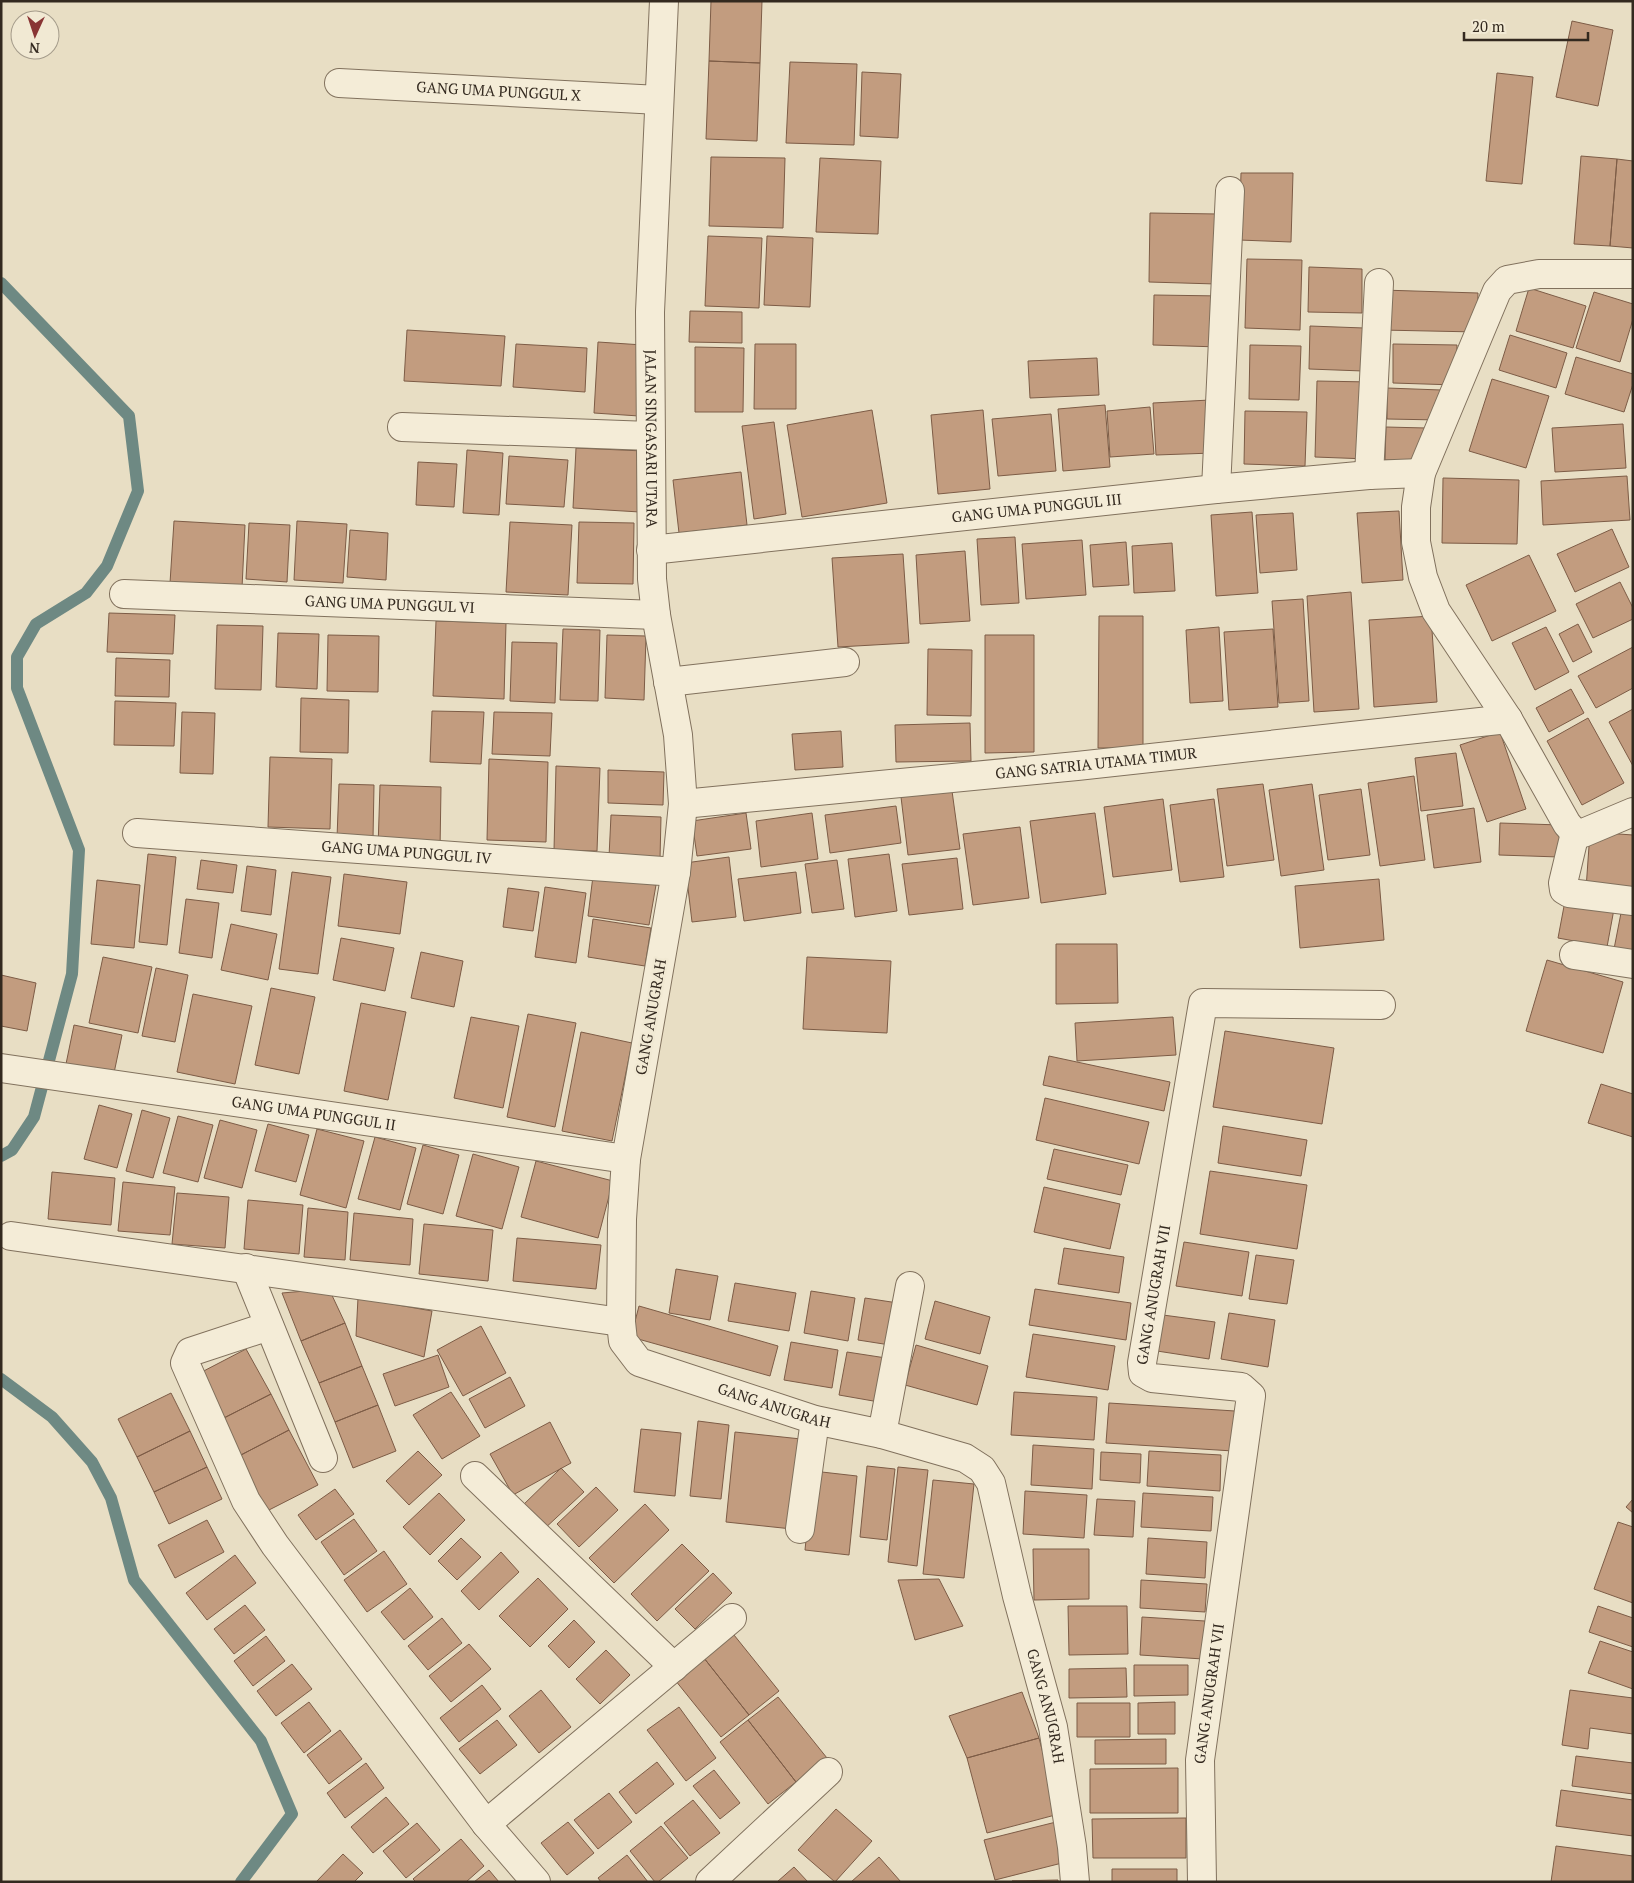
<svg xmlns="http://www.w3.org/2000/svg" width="1634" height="1883" font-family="'PT Serif',serif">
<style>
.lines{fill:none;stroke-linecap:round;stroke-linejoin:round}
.stream{stroke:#6e8983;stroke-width:12}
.building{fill:#c29c7f;stroke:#7d5c46}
.street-casing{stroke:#81715d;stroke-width:30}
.street{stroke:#f4ecd7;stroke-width:28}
.labels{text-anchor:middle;stroke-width:5;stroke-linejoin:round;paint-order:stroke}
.street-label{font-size:15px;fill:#33291f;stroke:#f1e9d3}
</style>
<rect width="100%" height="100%" fill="#e8dec4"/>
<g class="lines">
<path class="stream" d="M1,283L129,416L138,491L107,566L86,593L36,624L17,657V688L79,850L72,974L34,1117L12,1150L1,1156
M1,1379L52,1417L92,1462L111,1498L134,1580L261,1741L292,1814L241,1882"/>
</g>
<path class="building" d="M711,1H762L760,63L709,61Z
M1572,21L1613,30L1598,106L1556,97Z
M709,61L760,63L757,141L706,139Z
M790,62L857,64L854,145L786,143Z
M862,72L901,74L898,138L860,136Z
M1497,73L1533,77L1522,184L1486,181Z
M1581,156L1617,159L1610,246L1574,244Z
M711,157L785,158L783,228L709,226Z
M820,158L881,161L878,234L816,232Z
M1617,159L1633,161V248L1610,246Z
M1241,173H1293L1291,242L1239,240Z
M1150,213L1218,214L1216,284L1149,282Z
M708,236L762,238L759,308L705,306Z
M767,236L813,238L810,307L764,305Z
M1247,259L1302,260L1300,330L1245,328Z
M1309,267L1362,269V313L1308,312Z
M1529,288L1586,306L1573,348L1516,331Z
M1382,290L1478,293L1477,332L1381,330Z
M1594,292L1633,304V319L1620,362L1576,348Z
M1154,295L1222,296L1220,347L1153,345Z
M690,311L742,312V343L689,342Z
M1310,326L1364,328L1363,371L1309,369Z
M407,330L505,336L501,386L404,381Z
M1510,335L1567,353L1556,388L1499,370Z
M598,342L643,345L639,416L594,413Z
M516,344L587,348L585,392L513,387Z
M755,344H796V409H754Z
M1393,344L1457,345L1456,385L1393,383Z
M1250,345L1301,346L1299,400L1249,399Z
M695,347L744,348L743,412H695Z
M1576,357L1633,374V384L1624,412L1565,394Z
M1097,358L1099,395L1030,398L1028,361Z
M1492,379L1549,396L1526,468L1469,451Z
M1317,381L1370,382L1368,459L1315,457Z
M1387,388L1441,390L1440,420L1387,419Z
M1210,400L1213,453L1156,455L1153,403Z
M1105,405L1110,467L1063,471L1058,409Z
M1150,407L1154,454L1110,457L1107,411Z
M872,410L887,503L802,517L787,425Z
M983,410L990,489L938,494L931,415Z
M1245,411L1307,412L1305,466L1244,464Z
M1051,414L1056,471L998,476L992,419Z
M774,422L786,514L754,519L742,426Z
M1623,424L1626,468L1555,472L1552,428Z
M1386,427L1426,428L1425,461L1385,460Z
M576,448L644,451L640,512L573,508Z
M467,450L503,453L499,515L463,513Z
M509,456L568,460L564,507L506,504Z
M418,462L457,464L454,507L416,505Z
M741,472L747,525L679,533L673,480Z
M1627,476L1630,520L1543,525L1541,481Z
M1443,478L1519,480L1517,544L1442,543Z
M1399,511L1403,580L1362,583L1357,513Z
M1252,512L1258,593L1216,596L1211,515Z
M1293,513L1297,570L1260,573L1256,515Z
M174,521L245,525L242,588L170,583Z
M297,521L347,524L343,583L294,580Z
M510,522L572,525L568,595L506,592Z
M579,522L634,523L633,584L577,583Z
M249,523L290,525L287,582L246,579Z
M1612,529L1629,567L1575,592L1557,554Z
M350,530L388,533L386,580L347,577Z
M1015,537L1019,603L981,605L977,539Z
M1082,540L1086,595L1026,599L1022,544Z
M1126,542L1129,585L1093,587L1090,545Z
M1172,543L1175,591L1134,593L1132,546Z
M965,551L970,621L920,624L916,555Z
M903,554L909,643L838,647L832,558Z
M1529,555L1556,611L1492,641L1466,585Z
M1620,582L1633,608V619L1593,638L1576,604Z
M1351,592L1359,709L1314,712L1307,596Z
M1303,599L1309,701L1279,703L1272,601Z
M109,613L175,615L173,654L107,652Z
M1099,616H1143V748H1098Z
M1431,616L1437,702L1374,707L1369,620Z
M436,621L506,623L504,699L433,696Z
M1578,624L1592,652L1573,662L1559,634Z
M217,625L263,626L261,690L215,689Z
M1219,627L1223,701L1190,703L1186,630Z
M1546,627L1569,672L1535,690L1512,643Z
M563,629L600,630L598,701L560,700Z
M1273,629L1278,707L1229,710L1224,632Z
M278,633L319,634L317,689L276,687Z
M328,635L379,636L378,692L327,691Z
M607,635L646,636L644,700L605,698Z
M985,635H1034V752L985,753Z
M512,642L557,643L555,703L510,701Z
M1633,647V688L1596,708L1578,676Z
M928,649L972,650L971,716L927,715Z
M116,658L170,660L169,697L115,696Z
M1571,689L1584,713L1549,732L1536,708Z
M301,698L349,700L348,753L300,752Z
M115,701L176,703L174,746L114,745Z
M1633,709V766L1609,722Z
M432,711L484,712L481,764L430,762Z
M182,712L215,713L213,774L180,773Z
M494,712L552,713L550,756L492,754Z
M1588,718L1624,783L1582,805L1547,741Z
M970,723L971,761L896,762L895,725Z
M841,731L843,767L795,770L792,734Z
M1500,732L1526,809L1487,822L1460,745Z
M1456,753L1463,806L1421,811L1415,758Z
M270,757L332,759L330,829L268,827Z
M489,759L548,762L546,842L487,840Z
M556,766L600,768L597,851L554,850Z
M608,770L664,772L663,805L608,803Z
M1414,776L1425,860L1380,866L1368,783Z
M339,784L374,785L373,839L337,838Z
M1263,784L1274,860L1227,866L1217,789Z
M1312,784L1324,870L1281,876L1269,790Z
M380,785L441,787L440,850L378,848Z
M1361,789L1370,855L1328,860L1319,795Z
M952,791L960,849L908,855L901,797Z
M1163,799L1172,870L1113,877L1104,807Z
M1214,799L1224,877L1180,882L1170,805Z
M896,806L901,843L830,853L825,815Z
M1474,808L1481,862L1434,868L1427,815Z
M746,813L751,849L697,856L692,821Z
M812,813L818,859L761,867L756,821Z
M1095,813L1106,894L1041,903L1030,821Z
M611,815L661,817L660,859L609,857Z
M1500,823L1560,825L1559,857L1499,855Z
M1020,827L1029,898L973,905L963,834Z
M1590,832L1633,835V892L1586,889Z
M148,854L176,857L167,945L139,942Z
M889,854L897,911L855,917L848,859Z
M729,857L736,917L692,922L685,863Z
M957,858L963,909L909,915L902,864Z
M201,860L237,865L233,893L197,889Z
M837,860L844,909L812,913L805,864Z
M247,866L276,870L271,915L241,911Z
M292,872L331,877L318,974L279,969Z
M796,872L801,913L744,921L738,879Z
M344,874L407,882L400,934L338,926Z
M593,876L656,885L649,925L588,916Z
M1379,879L1384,940L1300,948L1295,886Z
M97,880L140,885L134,948L91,944Z
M545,887L586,893L576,963L535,957Z
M508,888L539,892L533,931L503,927Z
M186,899L219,903L212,958L179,953Z
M1565,901L1614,909L1607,947L1558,938Z
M1621,913L1633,915V952L1614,949Z
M593,919L651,928L645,966L588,957Z
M231,924L277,934L268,980L221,970Z
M341,938L394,948L385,991L333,980Z
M1056,944H1117L1118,1003L1056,1004Z
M421,952L463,961L454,1007L411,998Z
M103,957L152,967L138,1033L89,1023Z
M807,957L891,961L887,1033L803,1029Z
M1547,960L1623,982L1603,1053L1526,1031Z
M156,968L188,975L175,1042L142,1036Z
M1,975L36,983L27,1031L1,1026Z
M271,988L315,997L299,1074L255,1065Z
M193,994L252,1006L235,1084L177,1072Z
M361,1003L406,1012L388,1100L344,1091Z
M528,1014L576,1023L555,1127L507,1117Z
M471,1017L519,1026L503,1108L454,1098Z
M1173,1017L1176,1055L1077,1061L1075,1023Z
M74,1025L122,1035L114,1073L66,1064Z
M1225,1031L1334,1048L1322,1124L1213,1107Z
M581,1032L632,1043L612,1141L562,1131Z
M1049,1056L1170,1082L1164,1111L1043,1085Z
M1601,1084L1633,1094V1137L1588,1123Z
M1045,1098L1149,1122L1139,1164L1036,1140Z
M99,1105L132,1114L117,1168L84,1159Z
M142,1110L170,1118L153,1178L126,1171Z
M178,1116L213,1125L198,1182L163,1173Z
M220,1120L257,1130L242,1188L204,1178Z
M268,1124L309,1135L296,1182L255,1171Z
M1223,1126L1307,1140L1301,1176L1218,1163Z
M317,1129L364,1141L346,1208L300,1195Z
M375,1137L416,1148L400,1210L358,1199Z
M423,1145L459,1155L443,1214L407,1204Z
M1054,1149L1128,1165L1121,1195L1047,1179Z
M473,1154L519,1167L502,1229L456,1216Z
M536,1161L613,1181L598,1238L521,1217Z
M1210,1171L1307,1185L1297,1249L1200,1234Z
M52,1172L115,1178L111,1225L48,1219Z
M123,1182L175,1187L170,1235L118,1231Z
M1044,1187L1120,1204L1110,1249L1034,1232Z
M177,1193L229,1197L225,1248L172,1244Z
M248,1200L303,1205L299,1254L244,1249Z
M308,1208L348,1212L345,1260L304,1257Z
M354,1213L413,1219L410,1265L350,1260Z
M424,1224L493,1230L488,1281L419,1274Z
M517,1238L601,1245L596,1289L513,1281Z
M1184,1242L1249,1252L1242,1296L1176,1286Z
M1064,1248L1124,1257L1119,1293L1058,1284Z
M1256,1255L1294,1260L1287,1304L1249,1299Z
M676,1269L718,1276L710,1320L669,1313Z
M735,1283L796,1293L789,1331L728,1321Z
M329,1289L345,1323L301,1341L282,1293Z
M1035,1289L1131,1303L1126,1340L1029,1325Z
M811,1291L855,1298L848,1341L804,1333Z
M358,1298L432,1311L424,1357L356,1336Z
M865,1298L898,1303L890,1345L858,1340Z
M935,1301L990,1317L980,1354L925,1339Z
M639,1306L778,1346L770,1376L631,1337Z
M1229,1313L1275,1320L1268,1367L1221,1359Z
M1163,1315L1215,1322L1209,1359L1157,1351Z
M345,1323L362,1366L319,1383L301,1341Z
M481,1326L506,1373L463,1396L437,1350Z
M1033,1334L1115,1346L1108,1390L1026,1377Z
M791,1342L838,1350L832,1388L784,1380Z
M916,1345L988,1366L977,1405L905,1385Z
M246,1349L271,1394L220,1420L196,1375Z
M847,1352L886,1358L879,1402L839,1395Z
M438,1355L449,1387L395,1406L383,1374Z
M362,1366L378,1405L335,1422L319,1383Z
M510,1377L525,1406L485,1428L469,1399Z
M451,1392L480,1436L442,1459L413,1415Z
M1014,1392L1097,1397L1094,1440L1011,1435Z
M171,1393L190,1431L137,1457L118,1419Z
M271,1394L289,1430L239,1456L220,1420Z
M1109,1403L1235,1411L1233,1451L1106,1443Z
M378,1405L396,1451L353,1468L335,1422Z
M698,1421L729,1425L721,1499L690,1496Z
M550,1422L571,1463L513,1495L490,1454Z
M641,1429L681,1433L675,1496L634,1492Z
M289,1430L318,1485L267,1511L239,1456Z
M190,1431L207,1467L154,1492L137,1457Z
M735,1432L801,1439L792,1529L726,1522Z
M1033,1445L1094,1449L1092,1489L1031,1485Z
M418,1451L442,1475L409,1505L386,1481Z
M1149,1451L1221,1455L1220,1491L1147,1486Z
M1101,1452L1141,1454L1140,1483L1100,1480Z
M867,1466L895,1469L887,1540L860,1537Z
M207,1467L222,1499L169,1524L154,1492Z
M898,1467L928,1470L917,1566L888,1562Z
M561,1468L584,1492L542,1531L520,1508Z
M813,1471L857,1476L849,1555L805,1550Z
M933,1480L974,1484L964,1578L923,1574Z
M596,1487L618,1510L579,1547L557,1524Z
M335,1489L354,1514L316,1540L298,1515Z
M1025,1491L1087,1495L1084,1538L1023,1534Z
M439,1493L465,1520L430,1555L403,1527Z
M1143,1493L1213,1497L1211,1531L1141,1527Z
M1097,1499L1135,1501L1133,1537L1094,1535Z
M1633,1499V1513L1626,1507Z
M645,1504L669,1530L614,1583L589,1558Z
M354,1519L377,1551L344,1575L321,1542Z
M207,1520L224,1552L175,1578L158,1545Z
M1618,1522L1633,1527V1603L1594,1589Z
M461,1538L481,1557L457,1580L438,1561Z
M1148,1538L1207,1542L1205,1578L1146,1574Z
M682,1544L709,1571L657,1621L631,1594Z
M1033,1549H1089V1599L1034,1600Z
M384,1551L407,1584L367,1612L344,1580Z
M501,1552L519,1572L479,1610L461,1591Z
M235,1555L256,1583L207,1620L186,1593Z
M713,1573L732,1593L695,1629L675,1609Z
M538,1578L568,1609L530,1647L499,1616Z
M939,1579L963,1626L915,1640L898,1580Z
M1141,1580L1207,1584L1205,1612L1140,1608Z
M410,1588L433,1617L404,1640L381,1612Z
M245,1605L265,1630L234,1654L214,1629Z
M1068,1606H1127L1128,1654L1069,1655Z
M1598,1606L1633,1618V1647L1589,1632Z
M1142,1617L1205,1621L1203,1659L1140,1655Z
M442,1618L462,1643L428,1670L408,1646Z
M574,1620L595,1642L569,1668L548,1646Z
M730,1630L779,1691L749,1715L700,1653Z
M266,1636L285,1661L253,1686L234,1661Z
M1600,1641L1633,1652V1689L1588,1673Z
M469,1644L491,1669L451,1702L429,1676Z
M606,1650L630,1675L600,1704L576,1679Z
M700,1653L749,1715L721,1737L671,1675Z
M292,1664L312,1689L276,1716L257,1691Z
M1134,1665H1188V1695L1134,1696Z
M1126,1668L1127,1697L1069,1698V1669Z
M482,1685L501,1709L459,1742L440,1718Z
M541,1690L571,1727L539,1753L509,1716Z
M1570,1690L1633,1698V1734L1590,1728L1588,1749L1562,1745Z
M1022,1692L1039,1738L967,1758L949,1716Z
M778,1697L827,1758L796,1782L748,1720Z
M309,1702L331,1731L304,1753L281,1723Z
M1175,1702V1734H1138V1703Z
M1077,1703H1130V1737H1077Z
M679,1707L716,1758L686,1781L647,1730Z
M497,1720L517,1745L480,1774L459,1749Z
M748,1720L796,1782L768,1804L720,1742Z
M340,1730L362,1759L329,1784L307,1755Z
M1039,1738L1059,1814L987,1833L967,1758Z
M1166,1739V1764H1095V1740Z
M1576,1756L1633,1763V1794L1572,1786Z
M657,1762L674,1784L636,1814L619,1792Z
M366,1763L384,1788L345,1818L327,1793Z
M1178,1768V1813H1090V1769Z
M714,1770L740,1803L720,1819L693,1786Z
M1561,1790L1633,1800V1836L1556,1826Z
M609,1793L632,1822L598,1849L574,1820Z
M386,1797L409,1824L373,1853L351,1827Z
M693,1800L720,1833L690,1856L664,1823Z
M836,1809L872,1841L835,1882L798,1850Z
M1186,1818V1858H1093L1092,1819Z
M568,1822L594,1853L567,1875L541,1843Z
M1056,1822L1066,1862L995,1880L984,1840Z
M417,1823L440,1850L406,1878L383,1851Z
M661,1826L688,1858L658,1882H655L630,1851Z
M461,1839L484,1866L466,1882H416L413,1879Z
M1556,1846L1633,1856V1882H1551Z
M343,1854L363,1873L354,1882H316Z
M627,1855L648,1882H601L598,1878Z
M879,1857L901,1882H851Z
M794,1867L808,1882H777Z
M1112,1869H1177V1882H1112Z
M489,1870L499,1882H474Z
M1058,1880V1882L1012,1881Z"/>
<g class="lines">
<g class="street-casing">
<g id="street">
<path id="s1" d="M664,1L650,312L652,579L656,615L678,735L683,804L676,872L626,1159L622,1219L621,1322L623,1341L639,1362L815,1420L882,1434L965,1458L982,1469L991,1483L1017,1596L1053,1727L1072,1847L1075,1882"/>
<path id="s2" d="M339,83L659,100"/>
<path d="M1633,274H1539L1507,280L1497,291L1421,473L1416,507V542L1423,577L1436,611L1508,719L1567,824L1575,833H1583L1633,812"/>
<path d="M402,427L650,436"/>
<path d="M1369,475L1379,283"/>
<path d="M1216,489L1230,191"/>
<path id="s3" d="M651,550L1216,489L1369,475L1421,473"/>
<path id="s4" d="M124,594L656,615"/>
<path d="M668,682L845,662"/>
<path id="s5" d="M683,804L1077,766L1508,719"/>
<path id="s6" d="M137,833L676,872"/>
<path d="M1575,833L1563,883L1564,890L1569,893L1633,901"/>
<path d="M1574,955L1633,964"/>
<path id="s7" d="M1,1068L626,1159"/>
<path d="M11,1236L621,1322"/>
<path d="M246,1268L323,1458"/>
<path d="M269,1326L190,1352L185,1363L246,1501L275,1545L486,1824L536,1882"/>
<path d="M882,1434L910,1286"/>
<path d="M475,1476L674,1667"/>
<path d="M800,1529L815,1420"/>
<path d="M486,1824L732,1618"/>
<path d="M710,1882L828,1772"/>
<path id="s8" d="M1202,1882L1200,1760L1251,1396L1241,1387L1152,1378L1143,1373L1142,1363L1203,1003L1381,1005"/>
</g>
</g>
<use href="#street" class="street"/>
</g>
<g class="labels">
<g class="street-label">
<text dy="5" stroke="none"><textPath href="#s2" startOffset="160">GANG UMA PUNGGUL X</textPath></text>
<text dy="5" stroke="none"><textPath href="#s1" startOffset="438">JALAN SINGASARI UTARA</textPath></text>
<text dy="5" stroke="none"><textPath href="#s3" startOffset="388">GANG UMA PUNGGUL III</textPath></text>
<text dy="5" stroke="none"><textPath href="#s4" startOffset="266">GANG UMA PUNGGUL VI</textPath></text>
<text dy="5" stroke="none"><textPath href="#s5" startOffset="415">GANG SATRIA UTAMA TIMUR</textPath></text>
<text dy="5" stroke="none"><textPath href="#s6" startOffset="270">GANG UMA PUNGGUL IV</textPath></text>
<text transform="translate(651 1017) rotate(-80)" y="5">GANG ANUGRAH</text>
<text dy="5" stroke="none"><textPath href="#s7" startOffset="316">GANG UMA PUNGGUL II</textPath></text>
<text dy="5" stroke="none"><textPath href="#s8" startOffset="682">GANG ANUGRAH VII</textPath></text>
<text dy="5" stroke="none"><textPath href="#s1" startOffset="1516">GANG ANUGRAH</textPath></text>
<text dy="5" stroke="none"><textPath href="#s8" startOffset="189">GANG ANUGRAH VII</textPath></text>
<text dy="5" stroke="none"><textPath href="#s1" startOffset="1981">GANG ANUGRAH</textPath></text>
</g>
</g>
<rect width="1634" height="1883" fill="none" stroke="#33291f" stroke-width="5"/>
<g transform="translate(35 35) rotate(183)"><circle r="24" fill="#f1e9d3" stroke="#a59c8b"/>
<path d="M0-4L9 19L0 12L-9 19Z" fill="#893534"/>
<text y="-8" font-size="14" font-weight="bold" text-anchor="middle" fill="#33291f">N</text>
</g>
<path d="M1464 32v8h124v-8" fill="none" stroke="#33291f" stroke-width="2.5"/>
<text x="1472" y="32" font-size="15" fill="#33291f" stroke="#f1e9d3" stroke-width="4" paint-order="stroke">20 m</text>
</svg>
